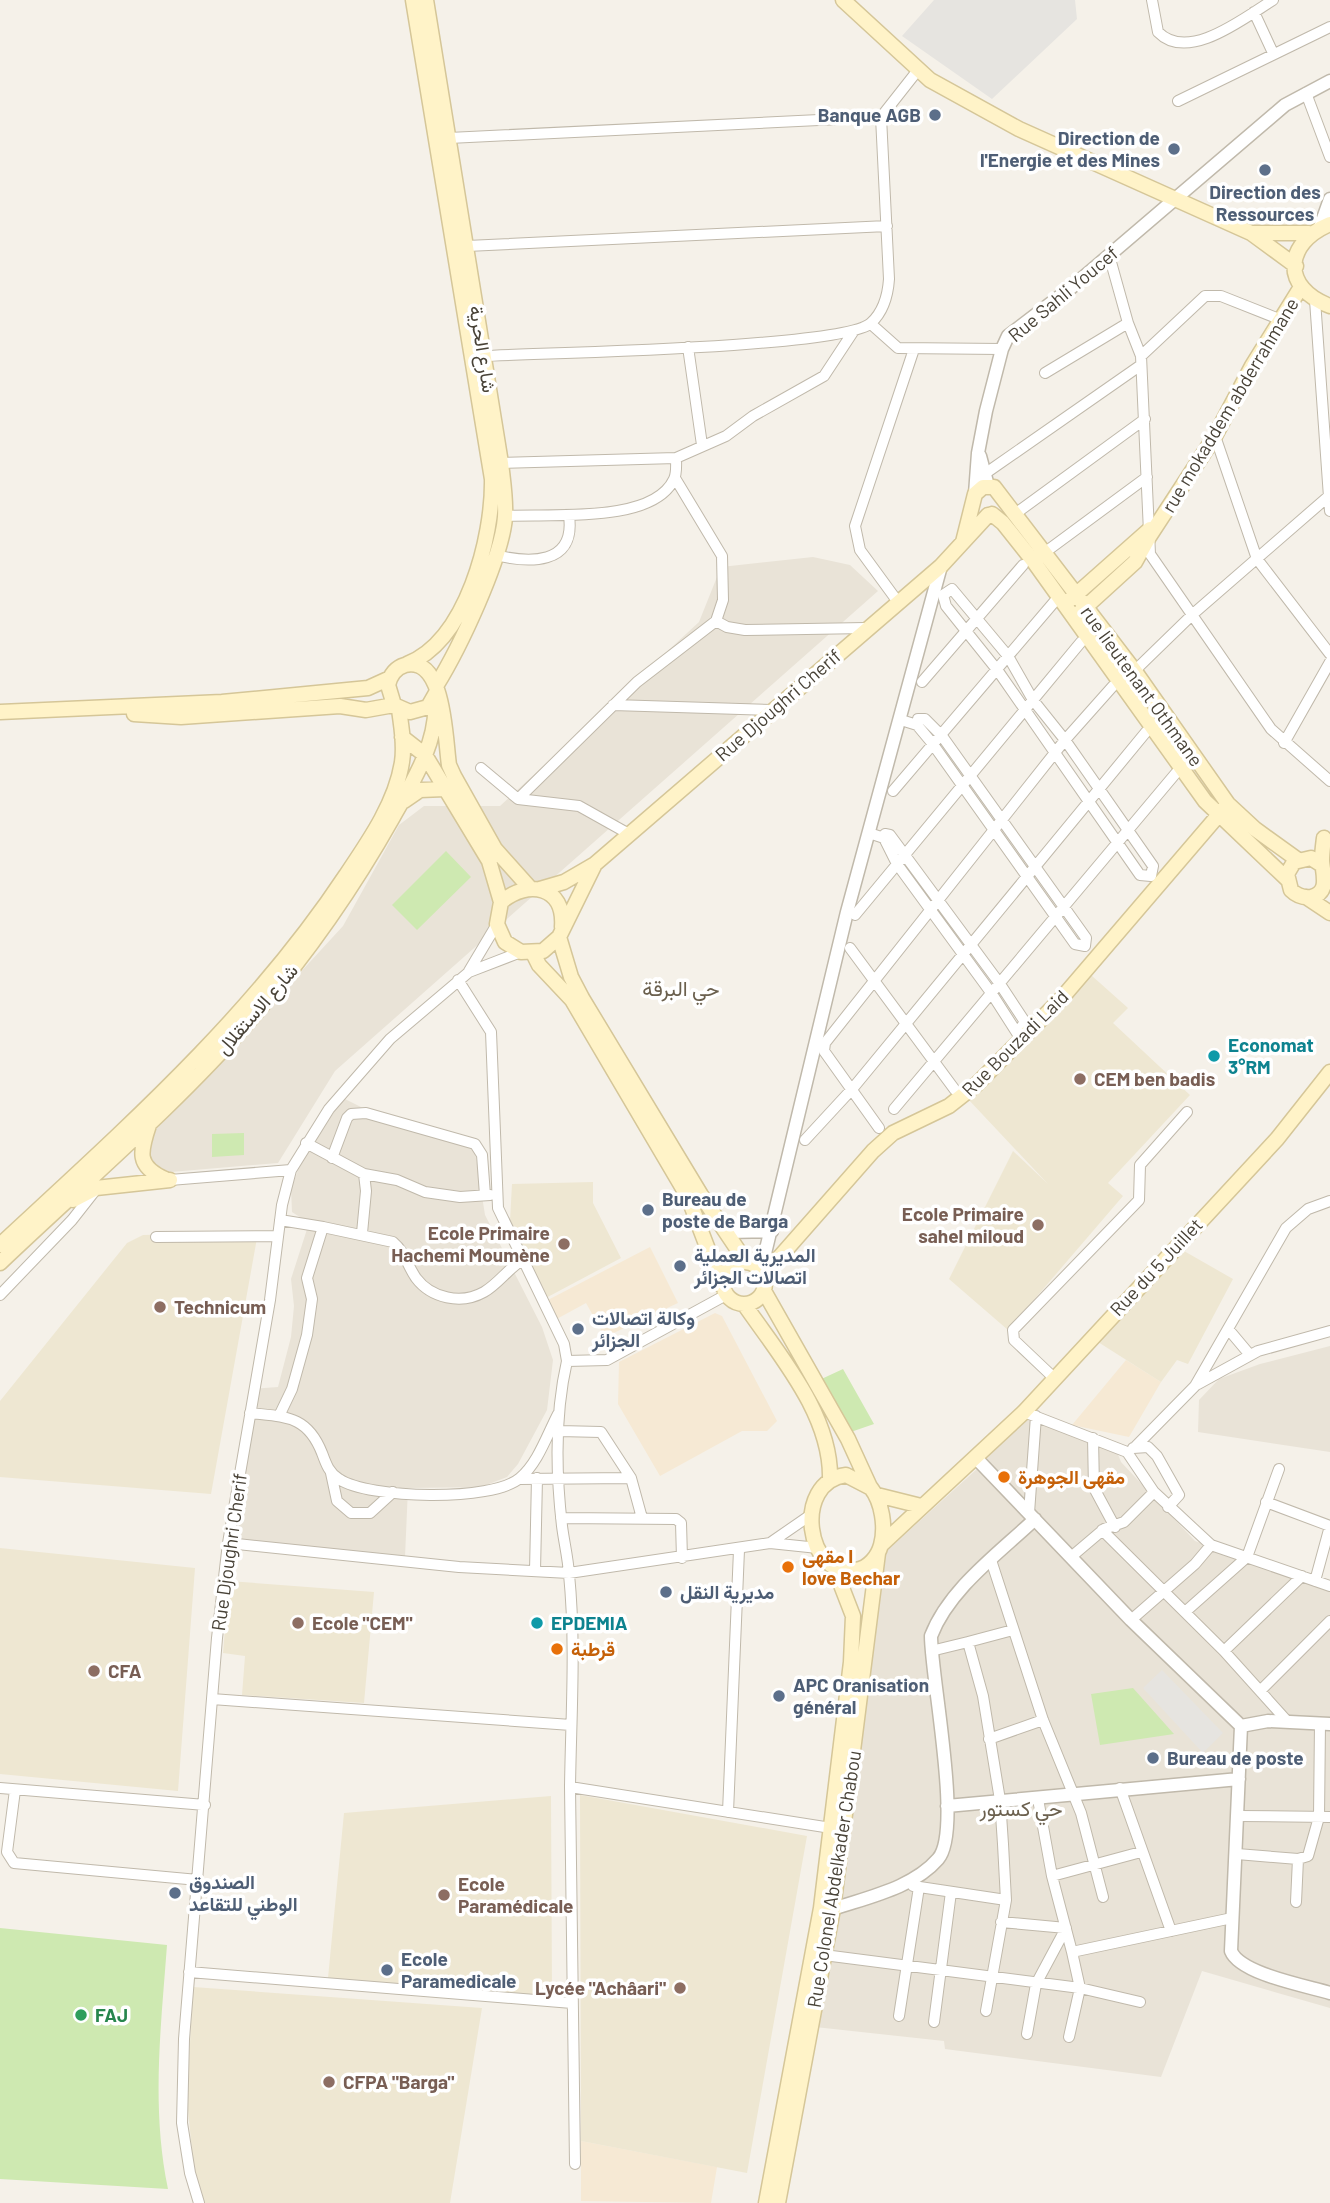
<svg xmlns="http://www.w3.org/2000/svg" width="1330" height="2203" font-family="Barlow,Vazirmatn,sans-serif">
<style>
.residential{fill:#e9e3d7}
.commercial{fill:#f6e9d4}
.education{fill:#eee7d2}
.green{fill:#cee9b1}
.parking{fill:#e6e4e0}
.lines{fill:none;stroke-linecap:round;stroke-linejoin:round}
.minor-casing{stroke:#c0b9ab;stroke-width:12}
.tertiary-casing{stroke:#c0b9ab;stroke-width:15}
.secondary-casing{stroke:#d5c698;stroke-width:17}
.minor{stroke:#fff;stroke-width:10}
.tertiary{stroke:#fff;stroke-width:12}
.secondary{stroke:#fff3c8;stroke-width:14}
.service-dot{fill:#5c6f8a;stroke:#fff;stroke-width:2.5}
.culture-dot{fill:#0f9aa8;stroke:#fff;stroke-width:2.5}
.education-dot{fill:#8d6e63;stroke:#fff;stroke-width:2.5}
.food-dot{fill:#e8710a;stroke:#fff;stroke-width:2.5}
.leisure-dot{fill:#2e9e5b;stroke:#fff;stroke-width:2.5}
.labels{text-anchor:middle;stroke-width:7;stroke-linejoin:round;paint-order:stroke}
.service-label{font-size:19px;font-weight:bold;fill:#4e5e75;stroke:#fff;text-anchor:start}
.street-label{font-size:19px;fill:#484237;stroke:#fff}
.culture-label{font-size:19px;font-weight:bold;fill:#0d838f;stroke:#fff;text-anchor:start}
.education-label{font-size:19px;font-weight:bold;fill:#785e54;stroke:#fff;text-anchor:start}
.food-label{font-size:19px;font-weight:bold;fill:#c56008;stroke:#fff;text-anchor:start}
.leisure-label{font-size:19px;font-weight:bold;fill:#27864d;stroke:#fff;text-anchor:start}
.neighbourhood-label{font-size:21px;fill:#6b604e;stroke:#fff}
</style>
<rect width="100%" height="100%" fill="#f5f1e9"/>
<path class="residential" d="M813,557L850,565L878,591L335,1071L278,1163L159,1173L148,1157V1138L343,926L399,825L424,806H500L699,622L721,567Z
M343,1098L371,1112L473,1139L485,1215L542,1327L553,1360L547,1410L518,1464L507,1477L481,1487L408,1488L405,1557L224,1539L249,1389L278,1387L291,1337L294,1306L291,1279L309,1223L292,1212L291,1189L300,1165Z
M1330,1346V1452L1198,1432L1199,1400L1219,1379L1260,1364Z
M1029,1412L1115,1447L1121,1462L1195,1541L1330,1590V2008L1202,1971L1161,2077L945,2049L944,2041L815,2027L880,1557L977,1469Z"/>
<path class="commercial" d="M650,1247L678,1303L605,1337L586,1303L553,1321L544,1302Z
M715,1313L722,1316L777,1421L767,1431H742L660,1476L618,1404L619,1362Z
M1126,1360L1161,1382L1129,1437L1072,1425Z
M581,2141L717,2167L711,2203L581,2201Z"/>
<path class="education" d="M1091,975L1128,1008L1113,1023L1190,1095L1108,1183L1123,1196L1008,1330L949,1279L1013,1151L1048,1184L967,1098Z
M593,1182V1203L621,1258L542,1300L507,1230L510,1221L512,1184Z
M249,1232L257,1238L211,1494L0,1477V1401L127,1243L143,1235Z
M1184,1251L1233,1279L1188,1364L1177,1360L1161,1382L1098,1342Z
M0,1548L195,1568L178,1791L0,1774Z
M229,1581L374,1592L364,1703L242,1695L245,1656L223,1653Z
M580,1795L807,1836L747,2173L581,2141Z
M551,1796L552,1996L328,1978L344,1813Z
M193,1987L482,2008L450,2203H203L194,2171L187,2100Z"/>
<path class="green" d="M446,851L471,877L417,930L392,905Z
M244,1133V1155L212,1157V1134Z
M843,1369L874,1424L845,1434L815,1382Z
M1133,1688L1174,1734L1100,1745L1091,1694Z
M0,1928L167,1945C161,2027 151,2107 168,2189L0,2179Z"/>
<path class="parking" d="M934,0H1075L1077,19L992,99L902,36Z
M1162,1670L1223,1733L1203,1753L1143,1688Z"/>
<g class="lines">
<g class="minor-casing">
<path id="minor" d="M1152,0L1158,32C1188,63 1244,18 1273,0
M1254,12L1273,53
M1306,93L1330,157
M1178,101L1330,27
M449,138L881,117L918,70
M467,246L887,226
M1109,255L1128,323
M1315,300L1330,511
M871,324L898,348L1002,349
M688,347L702,445
M483,356C539,353 844,348 871,323C883,312 888,294 889,279L881,117
M1141,356L1150,554L1271,729L1330,781
M1045,373L1128,323L1141,356L1205,296H1221L1279,319
M1215,436L1257,559L1330,654
M501,463L676,458L726,436L753,416L824,376L853,332
M986,473L1141,365
M1015,514L1145,419
M505,516C546,513 653,525 674,479C677,473 676,464 676,458
M495,555C528,563 576,566 569,516
M1040,556L1147,477
M952,589L1008,656L1033,700L1065,740L1153,866L1151,876L1140,875L998,671L946,606L943,595Z
M898,602L860,550L855,526L914,349
M716,621L727,627L745,630L866,628
M922,682L1023,565
M1121,684L1193,614L1330,495
M613,705L772,710
M901,720L917,725L932,743L1075,944L1085,946L1086,938L942,736L925,719H918L917,725
M1284,743L1330,662
M481,768L518,799L579,806L629,834
M893,791L1055,601
M518,799L637,682L716,621L723,600L722,556L675,478
M869,833L884,838L885,834L890,835L1000,984L1025,1022L1017,1033L992,994L897,864L884,838
M855,915L1081,642
M850,948L955,1090
M469,971L497,924
M458,980L491,1032L498,1208L564,1344L567,1361L607,1360L726,1295
M894,1109L1176,773
M879,1128L824,1051L825,1043L1065,740L1113,686
M805,1140L853,1088L1146,732
M306,1143L364,1174L397,1180L425,1192L460,1197L490,1195
M332,1158L347,1118L351,1114L366,1113L475,1144L482,1155L485,1195
M170,1180L291,1170
M323,1227L393,1242C405,1252 407,1265 416,1278C431,1298 461,1305 484,1292C498,1284 508,1269 521,1261
M362,1233L366,1191L364,1174
M156,1237L278,1236
M0,1295L72,1220L94,1192
M1229,1330L1250,1355
M567,1361C555,1413 556,1474 562,1526C564,1542 568,1558 569,1574C576,1644 571,1716 570,1787L831,1828
M1053,1377L1014,1340L1013,1330L1139,1200L1140,1165L1187,1112
M1198,1384L1258,1351L1330,1331
M1024,1412L1127,1452L1154,1492L1211,1545L1330,1586
M250,1413C285,1417 307,1415 322,1453C326,1464 329,1473 339,1479C369,1499 492,1502 520,1478C538,1463 547,1435 558,1414
M280,1414L292,1389L307,1335L312,1299L307,1278L323,1227L280,1220
M559,1431L601,1432L631,1478
M1093,1438L1094,1488L1115,1527
M1136,1446L1195,1386L1286,1228L1308,1209L1330,1201
M1133,1448L1148,1447L1157,1456L1179,1495L1168,1507
M331,1473L337,1501L351,1513H370L393,1492
M519,1479L631,1478L642,1518
M1266,1502L1330,1526L1315,1581
M1029,1513L1036,1416
M561,1518L676,1519L681,1523L682,1558
M1102,1530L1224,1651L1287,1721
M228,1543L459,1567L569,1573L770,1543L818,1548
M770,1543L812,1514
M1071,1557L1104,1529L1124,1522L1154,1492
M991,1560L1043,1720L1081,1813L1103,1897
M535,1571L537,1478
M1185,1612L1247,1557L1279,1469
M1131,1620L1195,1564L1211,1545
M968,1642L1013,1630
M931,1651L968,1642L983,1696L1000,1800L1003,1844L1006,1900L986,2011
M1224,1651L1302,1576
M1261,1690L1330,1621
M212,1699L571,1725
M989,1739L1043,1720
M570,1787L575,2164
M0,1788L205,1805
M1120,1788L1171,1931
M15,1790L7,1852L14,1863L198,1880
M1038,1799L1052,1876L1072,1952L1232,1918
M728,1812L739,1550
M1239,1816L1330,1817
M1237,1854L1298,1859L1308,1856L1319,1817L1320,1723
M1052,1876L1141,1852
M913,1886L1006,1900
M1296,1902L1298,1859
M1001,1922L1066,1928L1036,1984L1027,2034
M824,1955L1080,1988L1072,1952
M189,1972L572,2003
M899,2016L919,1887
M934,2022L951,1892
M1069,2037L1080,1988L1140,2002
M199,2203L190,2173L182,2123L184,2039L217,1638L228,1543L270,1300L282,1205L291,1170L329,1109L390,1039L469,972L521,952"/>
</g>
<g class="tertiary-casing">
<path id="tertiary" d="M1320,227L1330,199
M980,456L988,486
M975,494L978,453L986,411L1002,349L1008,336L1072,287L1285,105L1330,81
M728,1232L772,1231
M761,1270L847,912L941,566
M976,1458L1131,1620L1241,1726L1268,1721L1330,1724
M1241,1726L1231,1951C1240,1974 1307,1986 1330,1993
M947,1806L1239,1779
M824,1908L833,1909C868,1897 913,1888 938,1859C963,1831 931,1678 931,1636C949,1589 999,1553 1035,1519"/>
</g>
<g class="secondary-casing">
<path id="secondary" d="M426,0L501,463C503,481 506,499 505,517C502,559 459,649 436,686
M843,0L930,80L1019,129L1251,233L1296,266
M1330,224C1284,243 1281,288 1330,306
M1253,233H1309
M992,514L1003,523L1034,562L1205,801L1287,879
M963,542L975,494L983,487H994L1134,670L1228,804L1255,829L1298,860
M1071,599L1150,529
M1079,613L1135,562L1149,537L1215,436L1252,366L1301,287
M407,664C467,640 493,537 492,479L413,0
M436,693L428,707L410,712L394,705L388,685C390,676 395,668 405,665C445,655 445,739 449,765L454,776L495,849L529,887
M0,712L222,702L368,688L390,678
M134,714L181,717L340,706L366,710L394,705
M402,737L425,755L489,861L501,902
M404,801L420,790L445,789
M1322,865L1311,858L1294,862L1287,874L1291,890C1296,895 1302,898 1311,897C1330,893 1323,874 1322,861C1322,853 1323,846 1324,838
M540,889L564,882L595,864L941,566L988,515
M1306,897L1330,913
M562,927C565,886 528,879 501,902L497,924L505,942L521,952L543,951L559,937L594,866
M559,937L571,977L582,998L701,1195L746,1262
M533,953L539,965L572,1000L688,1197L722,1286
M149,1125C140,1152 136,1166 165,1179
M73,1200L96,1188L170,1180
M0,1245C125,1129 252,1017 346,875C369,841 396,802 402,762C405,744 401,726 399,709
M723 1283a21 21 0 1 1 42 0a21 21 0 1 1-42 0Z
M0,1263C84,1183 174,1107 250,1020C305,957 352,890 393,817C413,782 439,740 435,699
M763,1276L873,1151L893,1133L949,1106L977,1084L1061,999L1228,804
M764,1291L848,1439L870,1487
M744,1304C779,1355 832,1415 830,1480
M846,1475L871,1488C882,1502 886,1527 881,1545C878,1556 869,1568 856,1570C806,1580 792,1482 846,1475Z
M877,1495L921,1506
M881,1545L1024,1412L1277,1139L1330,1072
M766,2203L821,1908L851,1662L853,1616L834,1567
M778,2203L833,1909L878,1553"/>
</g>
<use href="#minor" class="minor"/>
<use href="#tertiary" class="tertiary"/>
<use href="#secondary" class="secondary"/>
</g>
<g class="service-dot">
<circle cx="935" cy="115" r="7"/>
<circle cx="1174" cy="149" r="7"/>
<circle cx="1265" cy="170" r="7"/>
<circle cx="648" cy="1210" r="7"/>
<circle cx="680" cy="1266" r="7"/>
<circle cx="578" cy="1329" r="7"/>
<circle cx="666" cy="1592" r="7"/>
<circle cx="779" cy="1696" r="7"/>
<circle cx="1153" cy="1758" r="7"/>
<circle cx="175" cy="1893" r="7"/>
<circle cx="387" cy="1970" r="7"/>
</g>
<g class="culture-dot">
<circle cx="1214" cy="1056" r="7"/>
<circle cx="537" cy="1623" r="7"/>
</g>
<g class="education-dot">
<circle cx="1080" cy="1079" r="7"/>
<circle cx="1038" cy="1225" r="7"/>
<circle cx="564" cy="1244" r="7"/>
<circle cx="160" cy="1307" r="7"/>
<circle cx="298" cy="1623" r="7"/>
<circle cx="94" cy="1671" r="7"/>
<circle cx="444" cy="1895" r="7"/>
<circle cx="680" cy="1988" r="7"/>
<circle cx="329" cy="2082" r="7"/>
</g>
<g class="food-dot">
<circle cx="1004" cy="1477" r="7"/>
<circle cx="788" cy="1567" r="7"/>
<circle cx="557" cy="1649" r="7"/>
</g>
<circle class="leisure-dot" cx="81" cy="2015" r="7"/>
<g class="labels">
<g class="service-label">
<text x="921" y="122" text-anchor="end">Banque AGB</text>
<text x="1160" y="145" text-anchor="end">Direction de<tspan x="1160" dy="22">l'Energie et des Mines</tspan></text>
<text x="1265" y="199" text-anchor="middle">Direction des<tspan x="1265" dy="22">Ressources</tspan></text>
<text x="662" y="1206">Bureau de<tspan x="662" dy="22">poste de Barga</tspan></text>
<text x="694" y="1262">المديرية العملية<tspan x="694" dy="22">اتصالات الجزائر</tspan></text>
<text x="592" y="1325">وكالة اتصالات<tspan x="592" dy="22">الجزائر</tspan></text>
<text x="680" y="1599">مديرية النقل</text>
<text x="793" y="1692">APC Oranisation<tspan x="793" dy="22">général</tspan></text>
<text x="1167" y="1765">Bureau de poste</text>
<text x="189" y="1889">الصندوق<tspan x="189" dy="22">الوطني للتقاعد</tspan></text>
<text x="401" y="1966">Ecole<tspan x="401" dy="22">Paramedicale</tspan></text>
</g>
<g class="street-label">
<text transform="translate(1063 294) rotate(-40)" y="7">Rue Sahli Youcef</text>
<text transform="translate(483 349) rotate(81)" y="7">شارع الحرية</text>
<text transform="translate(1230 405) rotate(-59)" y="7">rue mokaddem abderrahmane</text>
<text transform="translate(1142 686) rotate(54)" y="7">rue lieutenant Othmane</text>
<text transform="translate(778 705) rotate(-41)" y="7">Rue Djoughri Cherif</text>
<text transform="translate(257 1009) rotate(-49)" y="7">شارع الاستقلال</text>
<text transform="translate(1015 1043) rotate(-45)" y="7">Rue Bouzadi Laid</text>
<text transform="translate(1156 1267) rotate(-47)" y="7">Rue du 5 Juillet</text>
<text transform="translate(229 1552) rotate(-82)" y="7">Rue Djoughri Cherif</text>
<text transform="translate(834 1879) rotate(-81)" y="7">Rue Colonel Abdelkader Chabou</text>
</g>
<g class="culture-label">
<text x="1228" y="1052">Economat<tspan x="1228" dy="22">3°RM</tspan></text>
<text x="551" y="1630">EPDEMIA</text>
</g>
<g class="education-label">
<text x="1094" y="1086">CEM ben badis</text>
<text x="1024" y="1221" text-anchor="end">Ecole Primaire<tspan x="1024" dy="22">sahel miloud</tspan></text>
<text x="550" y="1240" text-anchor="end">Ecole Primaire<tspan x="550" dy="22">Hachemi Moumène</tspan></text>
<text x="174" y="1314">Technicum</text>
<text x="312" y="1630">Ecole "CEM"</text>
<text x="108" y="1678">CFA</text>
<text x="458" y="1891">Ecole<tspan x="458" dy="22">Paramédicale</tspan></text>
<text x="666" y="1995" text-anchor="end">Lycée "Achâari"</text>
<text x="343" y="2089">CFPA "Barga"</text>
</g>
<g class="food-label">
<text x="1018" y="1484">مقهى الجوهرة</text>
<text x="802" y="1563">مقهى I<tspan x="802" dy="22">love Bechar</tspan></text>
<text x="571" y="1656">قرطبة</text>
</g>
<g class="leisure-label">
<text x="95" y="2022">FAJ</text>
</g>
<g class="neighbourhood-label">
<text x="681" y="996">حي البرقة</text>
<text x="1021" y="1816">حي كستور</text>
</g>
</g>
</svg>
